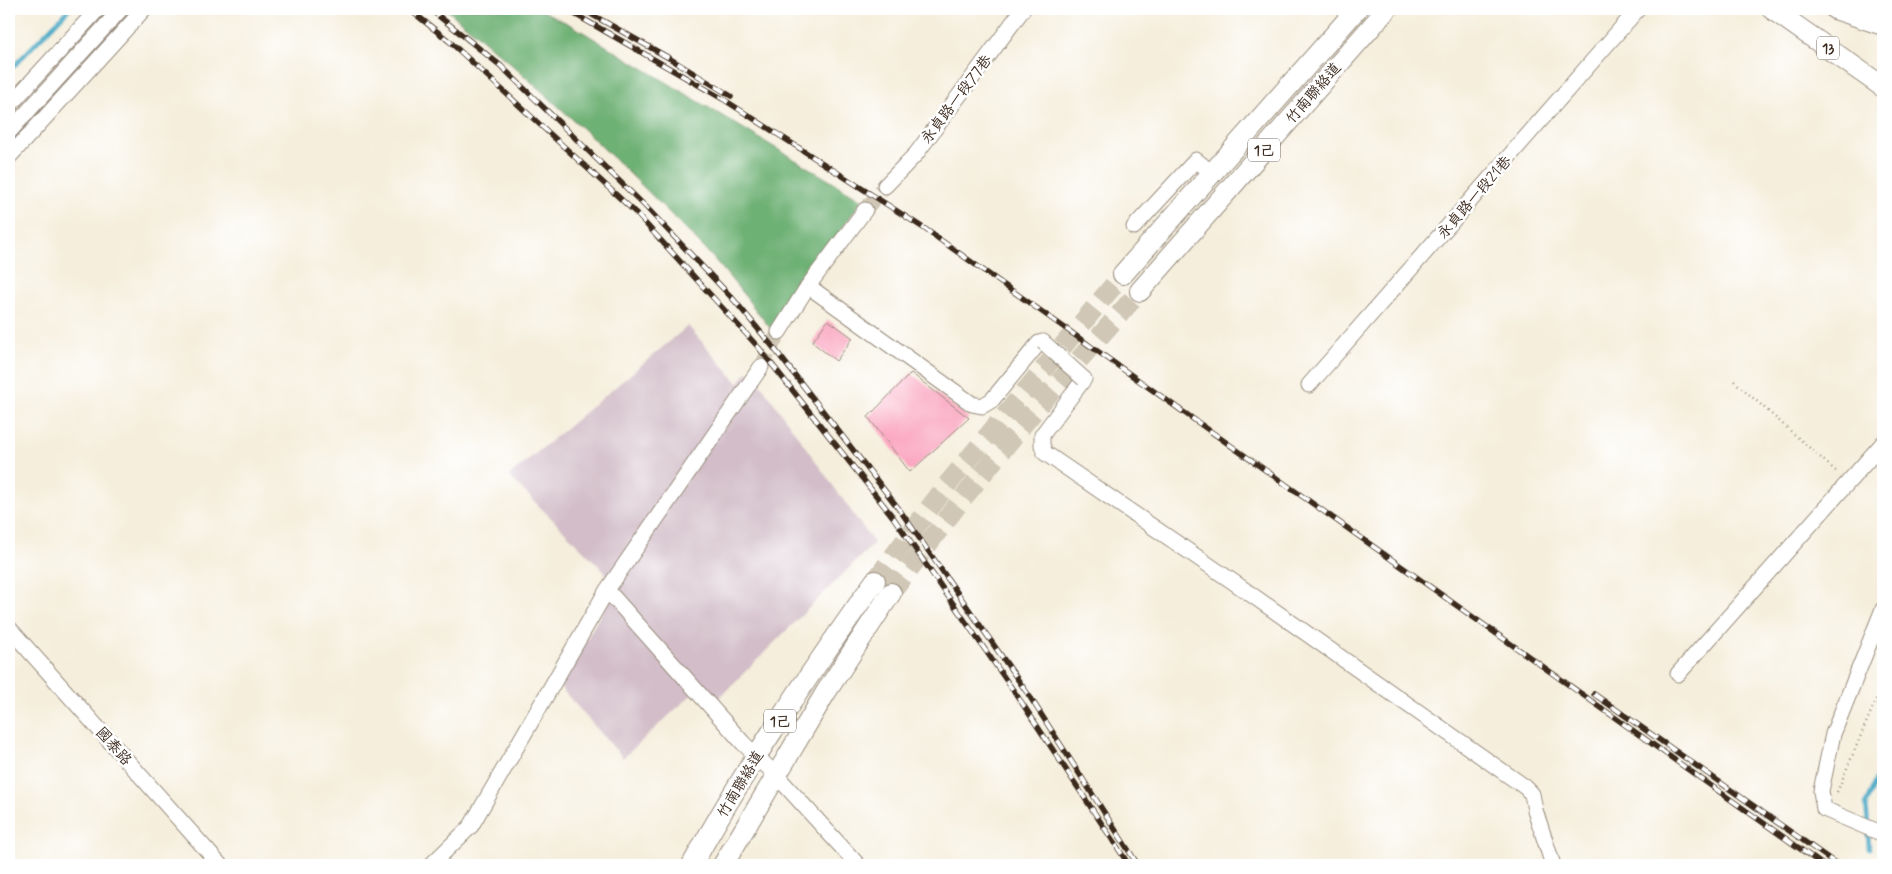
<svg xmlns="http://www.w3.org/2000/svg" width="1892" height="874" font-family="Mynerve,'LXGW WenKai TC',sans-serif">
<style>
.industrial{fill:#d2bdc8}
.forest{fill:#6eb174;stroke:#546e49}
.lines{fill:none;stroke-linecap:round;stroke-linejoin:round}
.stream{stroke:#46a8c5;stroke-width:4.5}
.building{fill:#faa4bf}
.minor-tunnel{stroke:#d0c7b6;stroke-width:15;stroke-dasharray:15 8;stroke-linecap:butt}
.major-tunnel{stroke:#d0c7b6;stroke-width:20;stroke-dasharray:20 10;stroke-linecap:butt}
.minor-casing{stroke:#988c7d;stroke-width:17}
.major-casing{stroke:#988c7d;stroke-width:22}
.path{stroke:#988c7d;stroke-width:2.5;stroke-dasharray:1 4;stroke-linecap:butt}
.minor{stroke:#fff;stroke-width:15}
.major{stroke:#fff;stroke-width:20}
.rail-casing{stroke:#3b2a1e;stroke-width:5.5}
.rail{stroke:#fff;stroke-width:4;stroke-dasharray:11;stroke-linecap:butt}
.minor-bridge-casing{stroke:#988c7d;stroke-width:17;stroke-linecap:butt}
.minor-bridge{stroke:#fff;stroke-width:15}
.labels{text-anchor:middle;stroke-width:5;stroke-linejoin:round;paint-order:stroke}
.shield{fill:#fff;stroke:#766a62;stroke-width:1}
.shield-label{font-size:14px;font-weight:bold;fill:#3b2a1e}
.street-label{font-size:15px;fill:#3b2a1e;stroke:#fff}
</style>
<rect width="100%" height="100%" fill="#fff"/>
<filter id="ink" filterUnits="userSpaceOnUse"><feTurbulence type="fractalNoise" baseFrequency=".02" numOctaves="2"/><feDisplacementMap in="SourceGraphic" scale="10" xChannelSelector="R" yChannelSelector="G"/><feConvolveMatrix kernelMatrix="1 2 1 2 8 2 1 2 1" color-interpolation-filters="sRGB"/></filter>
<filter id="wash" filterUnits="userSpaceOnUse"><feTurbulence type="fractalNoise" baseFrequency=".0096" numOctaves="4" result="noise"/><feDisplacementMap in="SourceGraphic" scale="20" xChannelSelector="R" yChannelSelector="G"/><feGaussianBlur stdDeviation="1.12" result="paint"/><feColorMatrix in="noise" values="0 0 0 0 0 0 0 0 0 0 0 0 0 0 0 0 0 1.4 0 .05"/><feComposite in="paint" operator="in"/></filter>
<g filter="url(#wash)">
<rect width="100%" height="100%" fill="#f5eedc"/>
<path class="industrial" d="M688,326L738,383L747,372L759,382L874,543L715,702L702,685L623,758L559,686L608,602L605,572L509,476Z"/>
<path class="forest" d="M446,9H539L573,26L862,200L771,329C749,302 727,272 703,247C622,163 536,83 446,9Z"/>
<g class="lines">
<path class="stream" d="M9,71L69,9
M1868,824L1866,804L1883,762
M1868,832L1869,849"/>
</g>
<g id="blocks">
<path class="building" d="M828,320L853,338L836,361L812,342Z
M911,373L969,418L910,472L868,417Z"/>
</g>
</g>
<g filter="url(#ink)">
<use href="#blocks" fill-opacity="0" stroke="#988c7d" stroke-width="1"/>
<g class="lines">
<path class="minor-tunnel" d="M865,210L885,186
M761,367L779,332"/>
<path class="major-tunnel" d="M875,581L946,486L1123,274
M891,593L959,503L1038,406L1140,291"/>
<g class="minor-casing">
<path id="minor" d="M9,106L98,9
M9,132L121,9
M9,157L144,9
M885,186L916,154L1023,9
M1134,227L1196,160L1212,173
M808,286L972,404L982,406L992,400L1039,343L1043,342
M779,332L808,286L865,210
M1084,379L1042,435V445L1045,453L1232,581L1525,787L1532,794L1535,810L1553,865
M1309,385L1638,9
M607,590L743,743L776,775L858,865
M1883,609L1833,734L1821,791L1824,809L1883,834
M9,628L220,865
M1678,674L1883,443
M431,865L471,826L607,590L761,367"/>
</g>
<g class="major-casing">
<path id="major" d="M1772,9L1883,87
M1835,9L1883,25
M1123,274L1357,9
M1140,291L1387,9
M692,865C746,766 810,673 875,581
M723,865L826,692L891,593"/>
</g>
<path class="path" d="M1734,381L1838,473
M1837,792L1883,683
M1881,865L1883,862"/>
<use href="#minor" class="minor"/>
<use href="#major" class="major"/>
<g class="rail-casing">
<path id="rail" d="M409,9L449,41L635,212L759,348L893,517L1022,703L1129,865
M430,9L501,66L645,206L734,300L773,347L899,509L1030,697L1138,865
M566,9L723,99L925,229L1823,865
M582,9L669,58L731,96
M1594,694L1838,865"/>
</g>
<use href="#rail" class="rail"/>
<g class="minor-bridge-casing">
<path id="minor-bridge" d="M1043,342L1084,379"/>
</g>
<use href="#minor-bridge" class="minor-bridge"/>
</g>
</g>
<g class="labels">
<g class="shield">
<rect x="1817" y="36.5" width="22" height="23" rx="4"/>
<rect x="1248" y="138.5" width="32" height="23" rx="4"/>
<rect x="764" y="709.5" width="32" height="23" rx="4"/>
</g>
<g class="shield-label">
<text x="1828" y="53">13</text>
<text x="1264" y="155">1己</text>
<text x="780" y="726">1己</text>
</g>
<g class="street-label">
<text transform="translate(1313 93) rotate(-49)" y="5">竹南聯絡道</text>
<text transform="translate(956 99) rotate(-53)" y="5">永貞路一段77巷</text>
<text transform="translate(1474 197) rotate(-49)" y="5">永貞路一段21巷</text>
<text transform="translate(114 746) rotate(48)" y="5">國泰路</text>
<text transform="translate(740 784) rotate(-59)" y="5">竹南聯絡道</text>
</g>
</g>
<rect width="1892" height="874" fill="none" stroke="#fff" stroke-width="30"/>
</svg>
